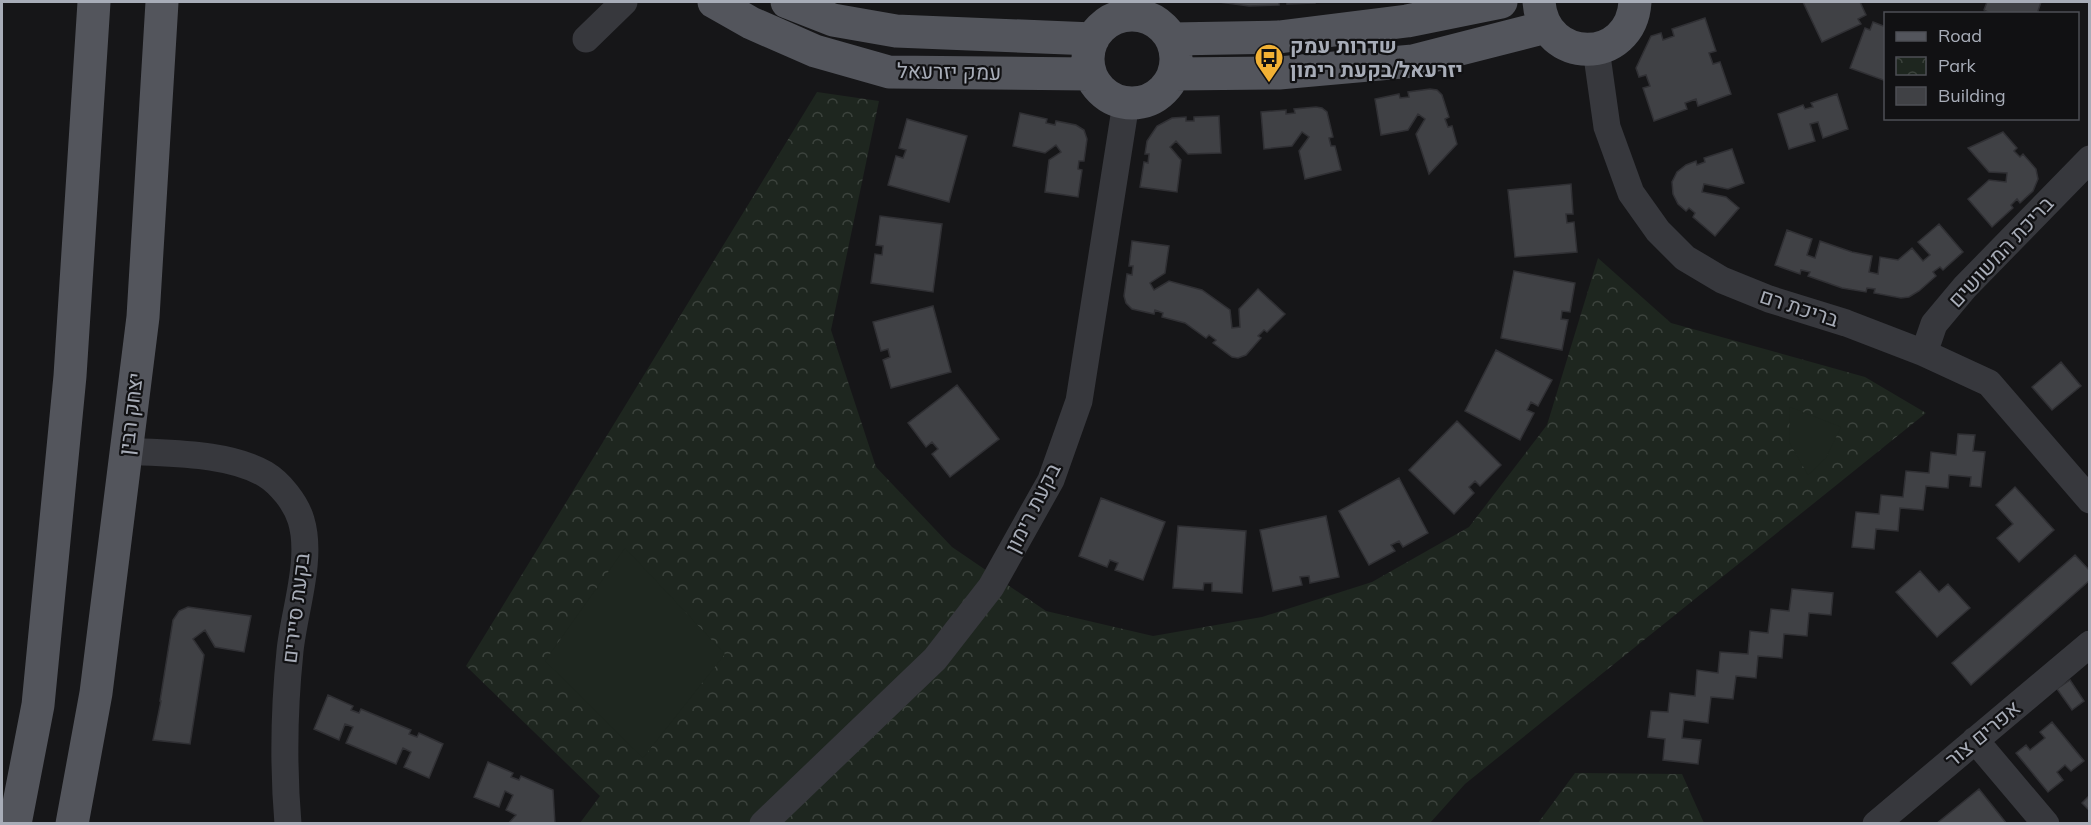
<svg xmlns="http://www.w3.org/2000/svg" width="2091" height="825" font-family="Mulish,Heebo,sans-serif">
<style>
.park{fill:url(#park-crowns)}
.pitch{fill:#1e261f}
.building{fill:#404145;stroke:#303034;stroke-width:1.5}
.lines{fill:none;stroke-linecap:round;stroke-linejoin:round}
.minor{stroke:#37383d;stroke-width:27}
.major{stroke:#53555c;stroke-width:33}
.labels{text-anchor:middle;stroke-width:4.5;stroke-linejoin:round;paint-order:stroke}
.poi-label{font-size:21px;font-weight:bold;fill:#a8adb8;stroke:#111113;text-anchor:start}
.street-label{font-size:21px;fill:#a8adb8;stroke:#111113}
</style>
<defs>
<pattern id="park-crowns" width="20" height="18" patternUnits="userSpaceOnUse" patternTransform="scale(1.5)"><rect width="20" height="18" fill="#1e261f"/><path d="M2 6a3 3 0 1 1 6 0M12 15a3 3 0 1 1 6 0" fill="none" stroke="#3c433d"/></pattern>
</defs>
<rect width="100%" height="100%" fill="#161618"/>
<path class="park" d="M817,92L879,101L831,330L876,467L952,547L1046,611L1153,636L1262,617L1372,582L1469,527L1547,425L1598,258L1671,323L1865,377L1926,413L1465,784L1430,823H580L600,796L466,666Z
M1575,773L1682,774L1704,823H1538Z"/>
<path class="pitch" d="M1790,407L1841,427L1826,458L1808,475L1789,442Z
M625,548L725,654L643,758L545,661Z"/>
<path class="building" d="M1219,2H1279V5L1249,6Z
M1287,2H1315V3L1287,4Z
M1803,2H1860L1866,15L1858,19L1861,24L1822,42Z
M1987,2H2041L2037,14H1991L1984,10Z
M1705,18L1716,51L1709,53L1713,64L1720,62L1731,94L1698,106L1696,99L1685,103L1687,109L1654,121L1643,88L1650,86L1646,75L1639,77L1636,68L1651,36L1661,33L1663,40L1674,36L1672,29Z
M1873,22L1886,27V81L1850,68L1865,28L1870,30Z
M1430,89L1437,90L1442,95L1449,117L1445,119L1448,127L1452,126L1457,144L1429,174L1416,134L1425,119L1418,114L1408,130L1381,135L1375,99L1399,94L1400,98L1409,97L1408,92Z
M1837,94L1848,129L1823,138L1818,122L1810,124L1815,141L1789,149L1778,114L1803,105L1805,109L1813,107L1811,103Z
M1316,107L1322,108L1327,112L1333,137L1329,138L1331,146H1335L1341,170L1305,179L1299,151L1309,137L1302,132L1292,146L1264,149L1261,112L1286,110V114L1295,113L1294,109Z
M1020,113L1047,119L1046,123L1055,125L1056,121L1076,125L1084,130L1087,139L1084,161H1079L1078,169L1082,170L1078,197L1045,192L1049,160L1061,152L1056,145L1045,153L1013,146Z
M1219,116L1221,153L1188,154L1176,141L1170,147L1181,160L1177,192L1140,187L1144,162L1148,163L1149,154H1145L1147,141L1157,126L1172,118L1186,117V121H1194V117Z
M907,119L967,136L949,202L888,185L896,156L903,158L906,150L899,148Z
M2003,132L2017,148L2014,151L2020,157L2023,154L2036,169L2038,179L2033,191L2020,203L2017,199L2011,205L2013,208L1992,227L1968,199L1989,180L2006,182L2007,173L1989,172L1968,148Z
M1732,149L1744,183L1728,189L1704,184L1702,192L1726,197L1739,208L1715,236L1693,217L1695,213L1689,208L1686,211L1678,204L1673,194L1672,182L1677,172L1686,165L1696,161L1697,165L1705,162L1704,158Z
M1571,184L1573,214H1566L1567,223L1574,222L1577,252L1515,257L1508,190Z
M880,216L942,224L933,292L871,283L875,254L882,255L883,246L876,245Z
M1939,224L1963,252L1943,270L1940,267L1933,272L1936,276L1919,291L1909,297L1901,298L1874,293L1875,289L1867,288L1866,292L1842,288L1808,276L1810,272L1801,270L1800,274L1775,265L1787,230L1812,239L1807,255L1815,258L1820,241L1852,252L1872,256L1869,272L1878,274L1880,257L1898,260L1912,248L1923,261L1930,255L1918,242Z
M1132,241L1169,246L1165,273L1150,283L1154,290L1169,281L1202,290L1230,310L1232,328L1240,327L1239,309L1258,289L1285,314L1267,332L1264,330L1258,336L1261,338L1246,355L1238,358L1232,357L1213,343L1216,340L1209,335L1206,338L1185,323L1162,317L1163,313L1155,310L1154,314L1132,309L1126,303L1124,296L1127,274L1132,275L1133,266H1129Z
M1514,271L1575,283L1570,312L1562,311L1561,319L1568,320L1562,350L1501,338Z
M933,306L951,372L891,388L883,360L890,357L888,349L881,351L873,322Z
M1496,350L1552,380L1538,406L1531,402L1527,410L1534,413L1520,440L1465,411Z
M2061,362L2081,386L2052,410L2032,387Z
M957,385L999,439L950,477L932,454L938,449L932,442L926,447L908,423Z
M1457,421L1501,465L1480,486L1475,481L1469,487L1474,493L1454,514L1409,470Z
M1958,434L1975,435L1973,451L1985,452L1981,487L1970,486L1971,477L1949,475L1948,488L1926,486L1923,510L1900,508L1898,531L1876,529L1874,549L1852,547L1856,512L1879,514L1881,495L1903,497L1906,471L1929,473L1931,452L1956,455Z
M1399,478L1428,533L1403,547L1399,541L1391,545L1395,551L1369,565L1339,511Z
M2015,487L2054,530L2019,562L1997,538L2013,524L1996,505Z
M1101,498L1165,522L1143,580L1115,570L1118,563L1110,560L1107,567L1079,556Z
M1326,516L1339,577L1310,583L1309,576L1300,577L1302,585L1273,591L1260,530Z
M1178,526L1246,531L1242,593L1212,591V583H1204L1203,590L1173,588Z
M2075,555L2090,571V580L1971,685L1952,663Z
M1920,571L1939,592L1948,584L1970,608L1937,637L1896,592Z
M1792,589L1833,593L1831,615L1809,613L1807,636L1784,634L1782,658L1758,656L1756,678L1736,676L1733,699L1711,697L1708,723L1684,720L1682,738L1701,740L1698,764L1663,760L1665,739L1648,737L1651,711L1668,712L1670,693L1695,696L1697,670L1718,673L1720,652L1748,654L1750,631L1768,633L1771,609L1789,611Z
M188,607L251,616L244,652L215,647L205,630L193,639L204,655L190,744L153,740L161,701H160L173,620L179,611Z
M2070,680L2084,701L2072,710L2057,689Z
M328,695L353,706L351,710L359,713L361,709L411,730L409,734L417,737L419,733L443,744L429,778L404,767L411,752L403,748L396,764L346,743L353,727L345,724L339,740L314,729Z
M2052,722L2084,761L2071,771L2065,765L2057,772L2063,780L2048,792L2016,753L2026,745L2030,750L2045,738L2040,732Z
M488,762L513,773L511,777L519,780L521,776L553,790L555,824H508L516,815L506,810L513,795L505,791L499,807L474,797Z
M1979,789L2007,824H1936Z
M2090,795V811L2082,803Z"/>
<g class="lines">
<path class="minor" d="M1138,15L1140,2
M586,39L624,2
M1596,49L1607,127L1631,193L1658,231L1685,258L1722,280L1769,299L1846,323L1924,353L1989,383L2090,500
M1924,353L1934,324L1965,287L2090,159
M126,451C169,454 227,452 265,474C280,483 296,503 301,520C313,559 294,611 290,651C284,709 283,765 288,824
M1975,740L2046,824
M763,824L935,659L991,587L1051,480L1079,401L1126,103
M1876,824L2090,644"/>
<path class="major" d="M714,2L751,23L815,51L889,72L1090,74
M787,2L833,20L896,31L1093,39
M1539,2C1544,65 1631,65 1635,2
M1088 59a44 44 0 1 1 88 0a44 44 0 1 1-88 0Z
M1172,39L1279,37L1407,21L1501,2
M1174,74L1279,73L1413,61L1546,27
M15,824L38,705L70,376L94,2
M72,824L96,693L143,317L162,2"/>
</g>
<defs>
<g id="bus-pin" transform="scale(1.5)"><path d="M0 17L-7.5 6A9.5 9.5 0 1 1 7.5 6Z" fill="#f2b134" stroke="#111113"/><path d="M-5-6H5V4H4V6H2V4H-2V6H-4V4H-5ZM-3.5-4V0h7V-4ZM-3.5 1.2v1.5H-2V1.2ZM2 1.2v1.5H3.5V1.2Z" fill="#111"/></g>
</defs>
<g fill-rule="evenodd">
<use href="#bus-pin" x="1269" y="58"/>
</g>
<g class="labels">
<g class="poi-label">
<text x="1290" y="53">שדרות עמק<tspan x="1290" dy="24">יזרעאל/בקעת רימון</tspan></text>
</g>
<g class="street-label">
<text transform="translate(949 72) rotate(1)" y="7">עמק יזרעאל</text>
<text transform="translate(2001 252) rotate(-47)" y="7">בריכת המשושים</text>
<text transform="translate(1799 308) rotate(18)" y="7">בריכת רם</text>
<text transform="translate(131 414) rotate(-83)" y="7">יצחק רבין</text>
<text transform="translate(1033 508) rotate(-63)" y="7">בקעת רימון</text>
<text transform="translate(296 608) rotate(-83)" y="7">בקעת סיירים</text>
<text transform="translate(1983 734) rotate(-40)" y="7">אפרים צור</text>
</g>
</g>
<rect width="2091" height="825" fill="none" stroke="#a8adb8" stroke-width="6"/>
<rect x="1884" y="12" width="195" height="108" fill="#111113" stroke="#4d4f55" stroke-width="1.5"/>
<rect x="1896" y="32" width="30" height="9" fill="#53555c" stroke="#4d4f55" stroke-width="1.5"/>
<text x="1938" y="42" font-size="18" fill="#a8adb8">Road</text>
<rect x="1896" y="57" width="30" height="18" fill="url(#park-crowns)" stroke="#4d4f55" stroke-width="1.5"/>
<text x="1938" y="72" font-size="18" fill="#a8adb8">Park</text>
<rect x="1896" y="87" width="30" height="18" fill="#404145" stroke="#4d4f55" stroke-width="1.5"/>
<text x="1938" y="102" font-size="18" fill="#a8adb8">Building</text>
</svg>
